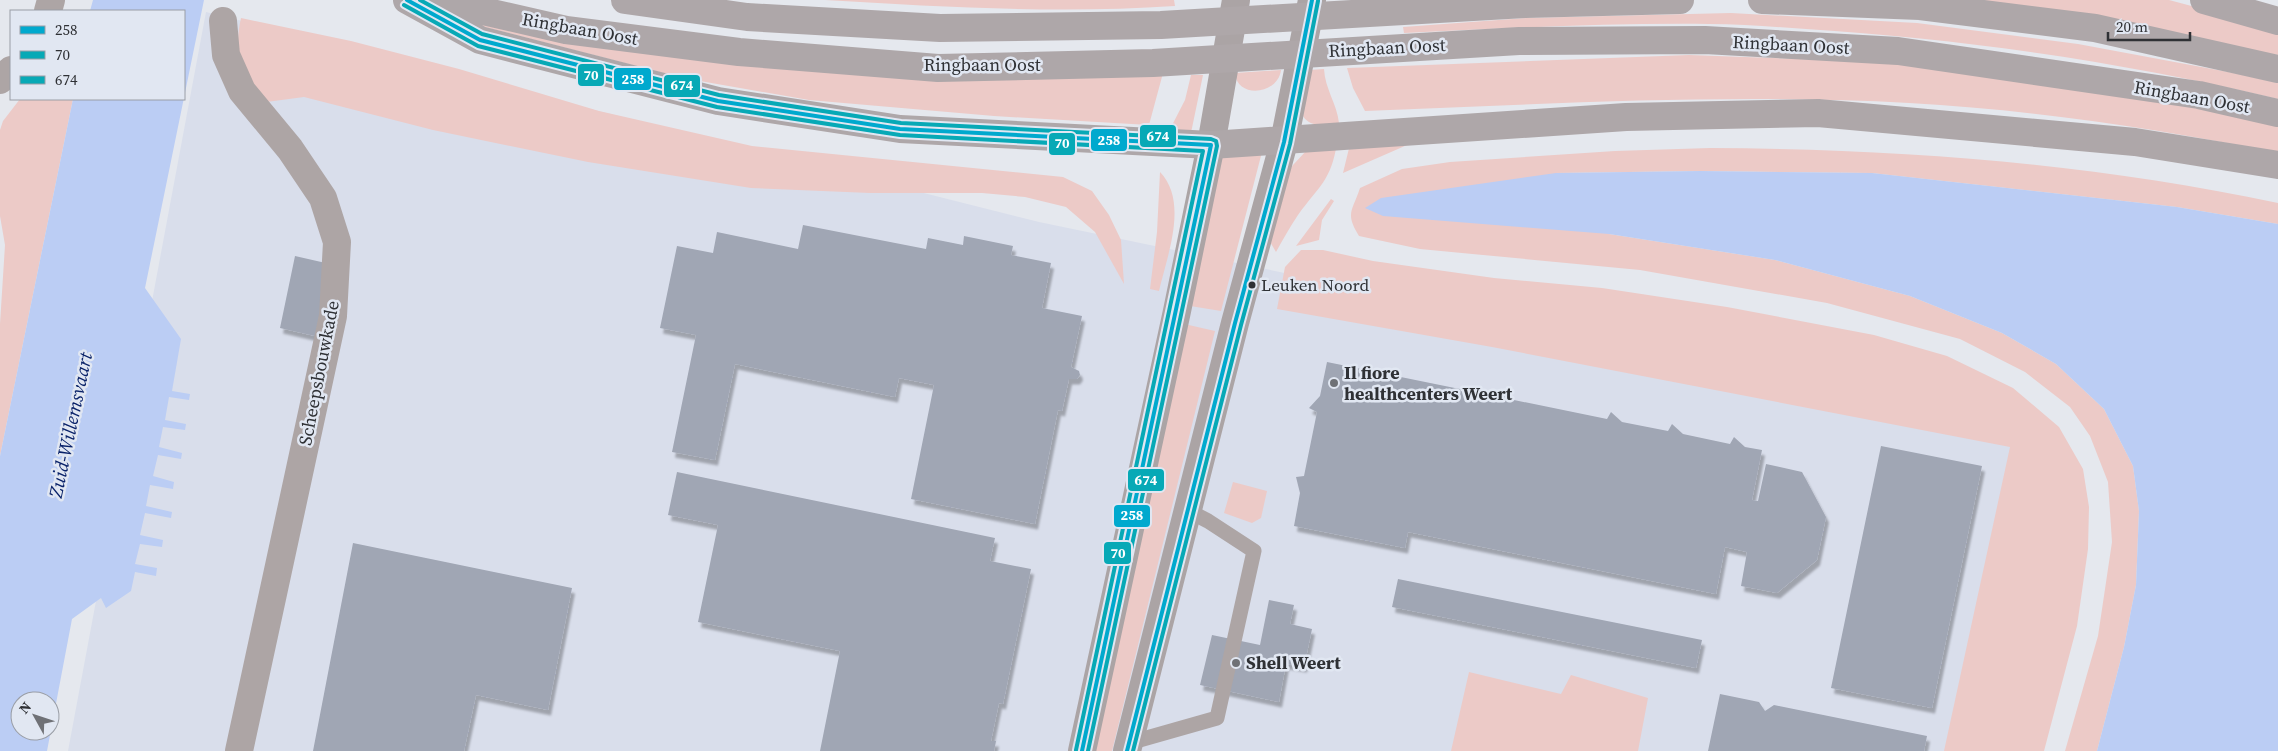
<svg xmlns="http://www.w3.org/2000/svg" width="2278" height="751" font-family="'Source Serif 4',serif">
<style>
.built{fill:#d9deeb}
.green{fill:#eccac7}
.water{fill:#bbcdf4;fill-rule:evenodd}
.building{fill:#a0a6b4;filter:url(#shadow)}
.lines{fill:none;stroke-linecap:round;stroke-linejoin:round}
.lane{stroke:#ada5a5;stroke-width:15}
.street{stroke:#ada5a5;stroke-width:28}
.secondary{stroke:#aba4a5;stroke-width:28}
.primary{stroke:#aea7a9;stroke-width:28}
.bus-1-casing{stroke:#e1e7f2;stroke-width:8}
.bus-2-casing{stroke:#e1e7f2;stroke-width:8}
.bus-3-casing{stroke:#e1e7f2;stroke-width:8}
.bus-1{stroke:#00a9ce;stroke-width:4}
.bus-2{stroke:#07a9b6;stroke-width:4}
.bus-3{stroke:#07a9b6;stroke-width:4}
.bus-dot{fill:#2f3135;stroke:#e1e7f2;stroke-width:2}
.poi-dot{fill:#6f7176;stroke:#e1e7f2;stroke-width:2}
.labels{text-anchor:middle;stroke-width:5;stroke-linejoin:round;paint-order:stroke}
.bus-label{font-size:17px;fill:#2f3135;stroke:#e1e7f2;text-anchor:start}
.street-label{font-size:18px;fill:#2f3135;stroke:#e1e7f2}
.poi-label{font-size:18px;font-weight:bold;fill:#2f3135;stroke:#e1e7f2;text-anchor:start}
.water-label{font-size:19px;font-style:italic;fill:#092269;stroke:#e1e7f2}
.line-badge{stroke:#e1e7f2;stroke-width:2}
.badge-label{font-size:14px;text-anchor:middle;font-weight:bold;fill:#fff}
</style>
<defs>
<filter id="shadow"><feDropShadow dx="3" dy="5.5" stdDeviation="1" flood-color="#0004"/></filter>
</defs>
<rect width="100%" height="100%" fill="#e5e8ee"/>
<path class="built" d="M206,12L1039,222L1396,296L2027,440L1984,751H68Z"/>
<path class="green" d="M825,0H1174L1175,6C1059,14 942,7 825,0Z
M1901,0H2169L2278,29V55Z
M1731,13L1917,23L2078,44L2239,74L2278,83V99C2123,62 1965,39 1806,29C1774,27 1741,24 1709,24C1607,23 1505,28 1404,33L1403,27L1526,18Z
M241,18L351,41L459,69L599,111L752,146L1063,177L1092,191L1109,215L1121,240L1124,284L1095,232L1066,207L1025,197L982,193H870L751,188L588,162L433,130L304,97L259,103C241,72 233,54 241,18Z
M465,22L650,50L1163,73L1149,125L994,116L809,100L683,78Z
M1689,55L1913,63L2058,79L2278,125V153C2157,128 2033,110 1909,103C1728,93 1546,104 1365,111L1353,88L1347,68Z
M1324,69C1325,89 1337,104 1339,123C1326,124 1311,129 1303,116L1309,70Z
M1281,70C1278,95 1237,99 1235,73Z
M1191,75H1203L1192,128L1191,132L1167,135L1185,100Z
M20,99H73L0,456V324L5,245L0,216V130L3,121Z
M1430,135L1343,173L1351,140Z
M1337,143C1331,181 1319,186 1298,215C1290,227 1283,239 1276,252L1269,240L1287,174L1293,165L1306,151Z
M1263,148L1221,311L1184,305L1216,153Z
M1710,148C1901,149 2091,163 2278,203V224L2177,207L1872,173L1700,171L1556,173L1609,234L1775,260L1910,296L2002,333L2056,364L2104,409L2133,466L2139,511L2136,585L2124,647L2097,751H2065L2098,636L2112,542L2108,482L2090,436L2070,407L2025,372L1960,339L1827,303L1640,270L1420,249L1359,236C1345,213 1352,212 1360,188L1402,169L1450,162L1615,151Z
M1160,172C1189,202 1167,256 1159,291L1150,289L1157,232Z
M1331,199L1334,201L1322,220L1319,240L1296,246Z
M1301,250H1323L1373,261L1494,278L1602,288L1727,307L1874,335L1947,356L2013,388L2059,427L2083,469L2089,507L2088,549L2077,626L2044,751H1944L2010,447L1492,347L1277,309L1285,267Z
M1180,323L1215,331L1112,751H1093Z
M1233,482L1267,491L1261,518L1252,523L1224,513Z
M1469,672L1561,694L1571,675L1648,698L1638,751H1451Z"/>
<path class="water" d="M93,0H204L145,288L181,339L172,391L190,394L189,400L169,397L165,420L186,424L185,430L163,427L159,447L182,453L181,459L158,455L153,476L174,482L173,489L150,485L146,506L172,512L171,518L145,513L140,535L163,540L162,547L140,544L135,564L157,568L156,576L135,572L131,591L106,608L101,598L72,619L47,751H0V456L73,99H184V11H90ZM20,701H50V731H20Z
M1700,171L1872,173L2177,207L2278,224V751H2097L2124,647L2136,585L2139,511L2133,466L2104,409L2056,364L2002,333L1910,296L1775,260L1609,234L1383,216L1365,208L1381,198L1556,173Z"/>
<path class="building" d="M803,225L926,249L928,238L963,245L964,236L1013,246L1011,255L1051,263L1042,308L1082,316L1071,367L1079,371L1080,375L1077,379H1069L1062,411L1058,410L1035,524L911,499L934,385L899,378L895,397L735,364L715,460L672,452L696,335L660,328L677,246L713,253L717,232L798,249Z
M295,256L330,264L315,336L280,328Z
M1327,362L1499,397L1503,390L1514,400L1607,419L1611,412L1622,422L1668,431L1672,424L1683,434L1730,444L1734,437L1745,447L1762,450L1752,500L1758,501L1766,464L1802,472L1826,517L1817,560L1777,593L1741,586L1747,552L1725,547L1716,594L1408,532L1405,548L1294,526L1300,493L1296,477L1304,476L1317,412L1309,408L1320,396Z
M1881,446L1982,466L1932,708L1831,688Z
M677,472L995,538L990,561L1031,569L1003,704L999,703L991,741H996L994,751H820L840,651L698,622L718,525L668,515Z
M353,543L572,588L548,710L476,695L464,751H313Z
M1398,579L1702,640L1696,668L1392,607Z
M1269,600L1294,605L1290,624L1312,629L1304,667L1286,664L1279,702L1200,685L1212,635L1260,645Z
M1720,694L1759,702L1765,711L1774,705L1927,736L1924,751H1708Z"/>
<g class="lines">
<path class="lane" d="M1129,743L1217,718L1254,551L1208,521L1187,510"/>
<path class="street" d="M48,11L51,0
M223,21L226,55L242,91L290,149L323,198L337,242L333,316L239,751
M0,80L11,70"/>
<path class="secondary" d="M1082,751L1177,311L1211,145L1236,0
M1127,751L1235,323L1284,142L1312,0"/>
<path class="primary" d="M407,0L480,40L718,101L900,129L1211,145L1626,117L1818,113L2135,142L2278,165
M435,0L566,30L739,52L938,68L1153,63L1519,41L1705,40L1898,51L2199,95L2278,113
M625,0L747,17L940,28L1161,25L1525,4L1680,0
M1762,0L1920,6L2095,28L2278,69
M2204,0L2278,21"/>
<g class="bus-1-casing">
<path id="bus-1" d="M407,0L480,40L718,101L900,129L1211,145L1082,751
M1127,751L1235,323L1284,142L1312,0"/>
</g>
<g class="bus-2-casing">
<path id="bus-2" d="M404,5L478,46L717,107L900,135L1203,151L1076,750
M1133,751L1241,325L1290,144L1318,1"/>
</g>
<g class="bus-3-casing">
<path id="bus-3" d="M420,0L482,34L719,95L901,123L1211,139L1216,141L1217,146L1088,751"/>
</g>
<use href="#bus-1" class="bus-1"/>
<use href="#bus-2" class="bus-2"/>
<use href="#bus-3" class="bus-3"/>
</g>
<circle class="bus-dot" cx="1252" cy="285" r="4.5"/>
<g class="poi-dot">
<circle cx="1334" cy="383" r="5"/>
<circle cx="1236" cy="663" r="5"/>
</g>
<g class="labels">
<g class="bus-label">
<text x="1261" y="291">Leuken Noord</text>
</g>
<g class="street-label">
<text transform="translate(580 29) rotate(10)" y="6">Ringbaan Oost</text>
<text transform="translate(1791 45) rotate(3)" y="6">Ringbaan Oost</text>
<text transform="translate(1387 48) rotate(-3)" y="6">Ringbaan Oost</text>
<text x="982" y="71">Ringbaan Oost</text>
<text transform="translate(2192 97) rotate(10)" y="6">Ringbaan Oost</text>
<text transform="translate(319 373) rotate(-79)" y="6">Scheepsbouwkade</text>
</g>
<g class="poi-label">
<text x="1344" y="379">Il fiore<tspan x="1344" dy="21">healthcenters Weert</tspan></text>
<text x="1246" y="669">Shell Weert</text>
</g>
<g class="water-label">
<text transform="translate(70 425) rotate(-78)" y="7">Zuid-Willemsvaart</text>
</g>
</g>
<g class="line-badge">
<rect x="577" y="63" width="28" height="24" rx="5" fill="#07a9b6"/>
<rect x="613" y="67" width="39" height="24" rx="5" fill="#00a9ce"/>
<rect x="663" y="74" width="38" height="24" rx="5" fill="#07a9b6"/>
<rect x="1139" y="124" width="38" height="24" rx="5" fill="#07a9b6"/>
<rect x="1090" y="128" width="38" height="24" rx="5" fill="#00a9ce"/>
<rect x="1048" y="132" width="28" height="24" rx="5" fill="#07a9b6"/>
<rect x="1127" y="468" width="38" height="24" rx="5" fill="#07a9b6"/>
<rect x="1113" y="504" width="38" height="24" rx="5" fill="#00a9ce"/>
<rect x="1103" y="541" width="29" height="24" rx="5" fill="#07a9b6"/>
</g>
<g class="badge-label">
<text x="591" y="80">70</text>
<text x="633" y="84">258</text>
<text x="682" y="90">674</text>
<text x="1158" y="141">674</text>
<text x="1109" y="145">258</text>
<text x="1062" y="148">70</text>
<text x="1146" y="485">674</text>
<text x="1132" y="520">258</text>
<text x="1118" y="558">70</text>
</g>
<rect x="10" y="10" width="175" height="90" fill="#e1e7f2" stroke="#9a9ea6"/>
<rect x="20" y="26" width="25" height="8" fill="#00a9ce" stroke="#9a9ea6"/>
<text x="55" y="35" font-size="15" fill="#2f3135">258</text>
<rect x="20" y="51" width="25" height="8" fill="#07a9b6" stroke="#9a9ea6"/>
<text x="55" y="60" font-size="15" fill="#2f3135">70</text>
<rect x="20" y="76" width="25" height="8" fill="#07a9b6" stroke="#9a9ea6"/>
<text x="55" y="85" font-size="15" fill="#2f3135">674</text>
<g transform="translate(35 716) rotate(310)"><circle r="24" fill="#e1e7f2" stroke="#9a9ea6"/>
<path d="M0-4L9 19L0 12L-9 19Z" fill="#6f7176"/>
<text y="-8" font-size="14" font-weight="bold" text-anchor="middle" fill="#2f3135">N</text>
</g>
<path d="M2108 32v8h82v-8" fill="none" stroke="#2f3135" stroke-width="2.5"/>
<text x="2116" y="32" font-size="15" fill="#2f3135" stroke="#e1e7f2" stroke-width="4" paint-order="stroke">20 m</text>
</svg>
